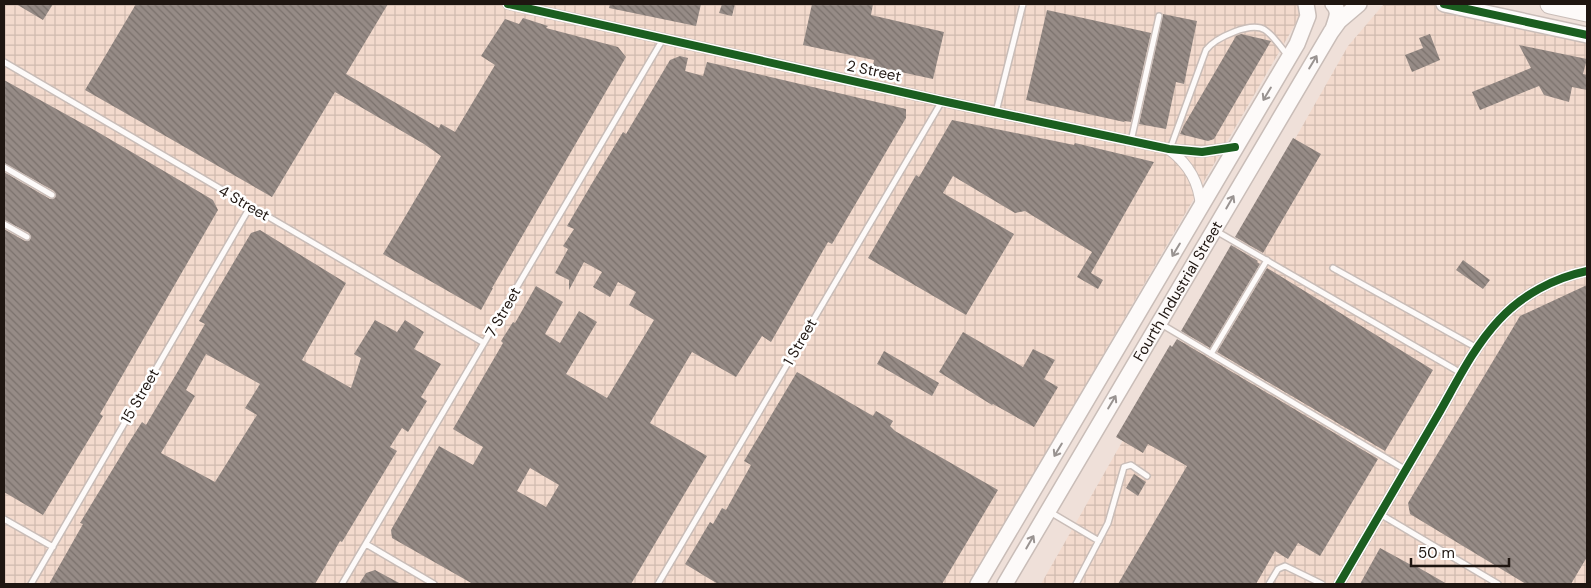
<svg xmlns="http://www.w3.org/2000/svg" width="1591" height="588" font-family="'DM Sans',sans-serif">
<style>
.industrial{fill:url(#industrial-grid)}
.building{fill:url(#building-back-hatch);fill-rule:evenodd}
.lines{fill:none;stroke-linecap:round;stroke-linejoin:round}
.lane-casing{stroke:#c9bdb8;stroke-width:8}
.street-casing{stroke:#c9bdb8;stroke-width:12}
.secondary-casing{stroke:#c9bdb8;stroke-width:18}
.highway-casing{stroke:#c9bdb8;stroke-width:21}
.lane{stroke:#fdfaf9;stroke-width:5}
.street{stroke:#fdfaf9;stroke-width:10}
.secondary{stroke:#fdfaf9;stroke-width:15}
.highway{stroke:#fdfaf9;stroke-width:19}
.cycleway-casing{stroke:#fff;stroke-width:11}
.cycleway{stroke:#1b5e20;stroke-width:8}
.oneway{stroke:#999391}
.labels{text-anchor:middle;stroke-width:5;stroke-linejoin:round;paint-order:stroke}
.street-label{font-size:15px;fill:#1f1611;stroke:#fff}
</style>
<defs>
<pattern id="industrial-grid" width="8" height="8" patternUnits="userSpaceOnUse" patternTransform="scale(1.25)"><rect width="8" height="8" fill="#f3dacd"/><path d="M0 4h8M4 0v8" fill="none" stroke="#d0baaf"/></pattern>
<pattern id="building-back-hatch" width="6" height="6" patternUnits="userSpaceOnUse" patternTransform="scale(1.25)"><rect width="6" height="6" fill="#968b86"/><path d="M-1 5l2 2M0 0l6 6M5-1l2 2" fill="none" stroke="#7a716c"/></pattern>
</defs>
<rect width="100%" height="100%" fill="#efe0d9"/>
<path class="industrial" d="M4,4H1307L970,584H4Z
M1384,4H1435L1587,41V584H1041L1348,46Z"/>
<path class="building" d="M16,4H53L43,20Z
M136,4H388L346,74L439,128L441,124L455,132L495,65L481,56L505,19L519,24L523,18L548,26L546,28L618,47L626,57L492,288H493L481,310L383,254L441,156L424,144L335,92L272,197L85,90Z
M610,4H701L696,26L609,8Z
M722,4H735L732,16L719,13Z
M812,4H873L871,15L944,32L933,79L873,66L874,60L803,45Z
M1047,10L1151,33L1131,122L1125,121L1124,122L1026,100Z
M1163,14L1197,21L1184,84L1176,82L1166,129L1139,124Z
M1241,34L1271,41L1214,139L1208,141L1180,134L1183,127L1236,36Z
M1430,34L1440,60L1412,72L1405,55L1423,48L1419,38Z
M1519,45L1587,59L1583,74L1587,75V90L1572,87L1569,102L1544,95L1539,86L1480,110L1472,92L1531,68Z
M680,56L688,58L685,71L703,76L707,62L906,109V118L832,244L828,242L771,342L762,336L736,377L692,352L650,423L707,456L631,584H473L392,538L391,530L439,446L473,465L483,447L453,429L503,343L501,341L513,322L515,323L536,286L563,302L545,334L560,343L579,311L597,322L566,374L607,398L654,320L629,305L636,292L618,282L610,297L593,287L602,272L584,262L569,290V280L555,273L568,249L563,246L574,229L567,226L591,185L623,132L626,134L670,60ZM530,468L559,485L546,507L517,491Z
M4,80L96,131L213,200L218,210L100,414L103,416L43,515L4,492V229L25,241H29L31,237L29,233L4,220V172L50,199L55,198L56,195L54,191L4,163Z
M952,120L1074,145L1075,143L1154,162L1091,273L1103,280L1098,289L1077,277L1092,252L1025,211L1015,213L953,176L943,193L1014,234L966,315L868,258L916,175L919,177Z
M1293,138L1321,154L1263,253L1235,237Z
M260,230L346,283L302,360L351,388L361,358L354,354L375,320L397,332L405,320L424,332L414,349L441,364L421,397L427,401L408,432L402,428L390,447L397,451L342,542L340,541L315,584H49L83,524L80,523L128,444L142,422L146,425L178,371L205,324L199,321L251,233ZM206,354L260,384L245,408L257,415L215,482L161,453L195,396L186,390Z
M1231,245L1258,261L1257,262L1260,264L1210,348L1181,331Z
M1463,260L1490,280L1483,289L1456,270Z
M1267,268L1433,370L1385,451L1217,352Z
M1587,285V557L1571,584H1526L1410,514L1408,503L1520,316Z
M963,332L1023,367L1033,349L1055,360L1044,379L1058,387L1034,427L993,404L992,405L939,372Z
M1177,339L1378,459L1320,556L1298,543L1288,559L1275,551L1256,584H1118L1187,466L1148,444L1143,453L1116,437L1170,345L1172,347Z
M884,351L939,383L932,396L877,364Z
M797,372L873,416L876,411L893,421L890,426L895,431L998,490L942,584H718L685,564L710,522L713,524L722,508L726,510L751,465L744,461Z
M1134,474L1146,482L1138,496L1126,488Z
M1380,548L1413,566L1414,565L1447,584H1360Z
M375,570L401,584H359L366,573Z"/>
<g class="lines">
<g class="lane-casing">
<path id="lane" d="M4,62L484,343
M996,112L1023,4
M1131,141L1159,16
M1170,149L1206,50C1215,38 1251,21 1265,30C1273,35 1282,49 1289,57
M4,167L52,195
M4,224L27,237
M1216,231L1461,373
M1333,268L1477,348
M1161,324L1406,470
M1211,354L1267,260
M1050,512L1099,541
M1380,514L1498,584
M4,519L53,547
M366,544L434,584
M31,584L250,207
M342,584L663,39
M658,584L942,101
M1076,584L1108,523L1124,467L1131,465L1147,476
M1269,584L1278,569L1285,566L1322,584"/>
</g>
<g class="street-casing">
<path id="street" d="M508,4L942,101L1169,149L1202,152L1235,147
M1170,150C1189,165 1199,182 1201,207
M1339,584C1371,529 1403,475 1435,420C1455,386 1472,349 1499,320C1522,295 1554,278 1587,271"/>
</g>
<g class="secondary-casing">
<g id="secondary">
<path d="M1333,4C1340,11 1337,17 1334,26"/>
<path d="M1444,4L1587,35"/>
<path d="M978,584L1297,44L1308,16L1306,4"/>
<path id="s1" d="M1005,584L1331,32L1339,21L1359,4"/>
</g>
</g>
<g class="highway-casing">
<path id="highway" d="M1550,4L1587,12"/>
</g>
<use href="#lane" class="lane"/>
<use href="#street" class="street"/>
<use href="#secondary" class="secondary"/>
<use href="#highway" class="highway"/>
<g class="cycleway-casing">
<path id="cycleway" d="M508,4L942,101L1169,149L1202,152L1235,147
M1444,4L1587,35
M1339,584C1371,529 1403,475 1435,420C1455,386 1472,349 1499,320C1522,295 1554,278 1587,271"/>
</g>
<use href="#cycleway" class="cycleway"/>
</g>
<defs><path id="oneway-shaft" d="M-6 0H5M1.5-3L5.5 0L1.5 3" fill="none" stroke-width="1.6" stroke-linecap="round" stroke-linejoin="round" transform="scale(1.25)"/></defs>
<g class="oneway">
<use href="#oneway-shaft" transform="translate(1313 62) rotate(-59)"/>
<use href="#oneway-shaft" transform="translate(1267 94) rotate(121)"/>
<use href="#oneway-shaft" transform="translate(1230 202) rotate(-60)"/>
<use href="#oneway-shaft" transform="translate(1176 250) rotate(121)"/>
<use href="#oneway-shaft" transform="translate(1112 402) rotate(-59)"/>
<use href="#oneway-shaft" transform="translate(1058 450) rotate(121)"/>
<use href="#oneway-shaft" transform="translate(1030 542) rotate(-60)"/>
</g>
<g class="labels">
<g class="street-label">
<text transform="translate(874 71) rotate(12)" y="5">2 Street</text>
<text transform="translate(244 203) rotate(30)" y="5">4 Street</text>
<text dy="5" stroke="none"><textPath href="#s1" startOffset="340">Fourth Industrial Street</textPath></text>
<text transform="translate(503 312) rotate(-60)" y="5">7 Street</text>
<text transform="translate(800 342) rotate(-60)" y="5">1 Street</text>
<text transform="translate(140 396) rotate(-60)" y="5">15 Street</text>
</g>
</g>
<rect width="1591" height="588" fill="none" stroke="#1f1611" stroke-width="10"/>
<path d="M1411 558v8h98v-8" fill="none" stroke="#1f1611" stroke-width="2.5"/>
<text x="1418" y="558" font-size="15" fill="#1f1611" stroke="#ffffff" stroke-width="4" paint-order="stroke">50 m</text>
</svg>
